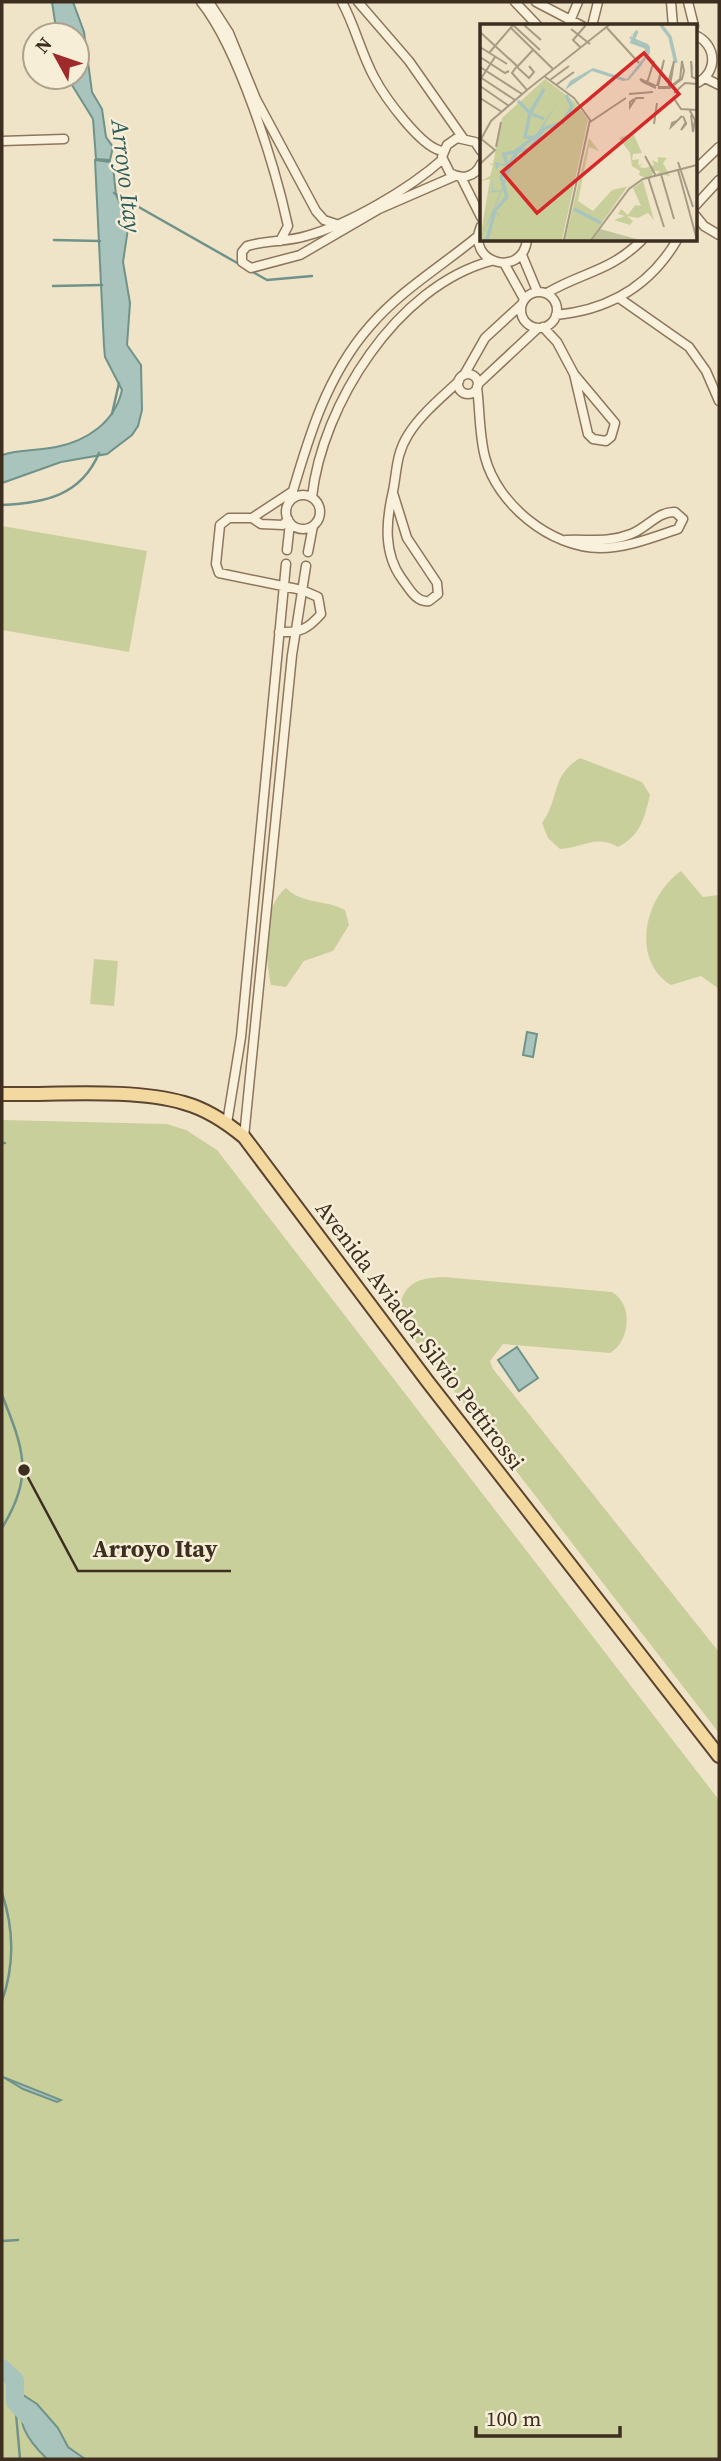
<svg xmlns="http://www.w3.org/2000/svg" width="721" height="2461" font-family="'Source Serif 4',serif">
<style>
.green{fill:#c9cf9b}
.water{fill:#a9c4bc;stroke:#6f938a;stroke-width:2}
.lines{fill:none;stroke-linecap:round;stroke-linejoin:round}
.stream{stroke:#6f938a;stroke-width:2.5}
.river{stroke:#a9c4bc;stroke-width:18}
.minor-casing{stroke:#8d765c;stroke-width:11}
.primary-casing{stroke:#5b4430;stroke-width:16}
.minor{stroke:#faf1dc;stroke-width:8}
.primary{stroke:#f3d9a0;stroke-width:12}
.labels{text-anchor:middle;stroke-width:5;stroke-linejoin:round;paint-order:stroke}
.street-label{font-size:23px;fill:#3d2e20;stroke:#f7eed8}
.water-label{font-size:24px;font-style:italic;fill:#2f5d5a;stroke:#f7eed8}
.inset-river{fill:none;stroke:#a9c4bc;stroke-width:3.5}
.inset-road{fill:none;stroke:#a89b85;stroke-width:2}
.view{fill:#d62828;fill-opacity:0.15;stroke:#d62828;stroke-width:3.5}
.inset-edge{fill:none;stroke:#3d2e20;stroke-width:3.5}
.leader{fill:none;stroke:#3d2e20;stroke-width:2.5}
.callout-dot{fill:#3d2e20;stroke:#f7eed8;stroke-width:2.5}
.callout-label{font-size:24px;text-anchor:middle;font-weight:bold;fill:#3d2e20;stroke:#f7eed8;stroke-width:5;stroke-linejoin:round;paint-order:stroke}
</style>
<rect width="100%" height="100%" fill="#f0e4c8"/>
<path class="green" d="M2,526L147,551L129,652L2,630Z
M580,758L642,782L650,795C644,819 641,835 618,847C596,834 583,848 560,849L548,838L542,823C560,799 550,776 580,758Z
M681,871L703,897L719,895V989L701,976L671,985C629,959 646,895 681,871Z
M286,888C304,905 324,899 345,910L349,925L333,951L304,961L286,987L271,985C265,957 261,908 286,888Z
M94,959L118,961L114,1006L90,1004Z
M2,1120L167,1124L186,1130L217,1150L719,1800V2459H2Z
M444,1277L612,1292C633,1304 631,1340 610,1353L503,1344L490,1361L493,1369L719,1652V1733L397,1317C403,1285 412,1278 444,1277Z"/>
<path class="water" d="M52,2H73L84,32L92,92L102,109L106,137L113,147L110,160L96,159L93,119L67,77H77V35H57Z
M95,160L110,162L113,166L116,195L129,222L123,262L130,303L127,345L141,365L142,410L138,426L132,435L107,454L61,462L2,483V455C19,449 38,451 56,447C87,441 115,422 122,390L105,357L104,346Z
M527,1032L537,1034L533,1057L523,1055Z
M517,1347L538,1378L519,1391L498,1360Z
M3,2077L61,2100L57,2102L23,2089Z
M17,2391L37,2404L58,2428L68,2447L85,2459H47C22,2435 21,2425 17,2391Z"/>
<g class="lines">
<path class="stream" d="M114,193L239,264
M54,240L100,241
M251,271L267,280L312,276
M53,286L102,285
M112,414L119,383
M2,505C44,503 81,496 99,453
M2,1143H5
M2,1395C24,1450 34,1475 2,1528
M2,1893C14,1929 15,1964 2,2001
M2,2241L18,2240
M15,2402L20,2459"/>
<path class="river" d="M2,2368L15,2380V2402L34,2422"/>
<g class="minor-casing">
<path id="minor" d="M201,2C239,49 275,166 288,226L280,241
M209,2L229,33L256,99L316,211L324,220L336,224
M342,2C355,26 361,53 374,77C384,96 423,151 444,151
M358,2L409,61L463,138
M515,2L538,26
M536,2L582,26
M671,2L673,26
M688,2L694,26
M568,26L578,2
M592,26L598,2
M695,35C718,45 718,74 695,84
M705,78L719,85
M2,141L64,139
M481,151L475,142L457,138L447,145L442,157L450,173C462,180 475,177 481,164
M443,159C409,189 350,224 306,236C287,242 266,240 247,246L242,252V262L251,268L300,255L379,209L455,176
M695,170L719,147
M461,177L481,217
M695,206L719,180
M695,215L704,226L719,235
M481,226C465,263 522,279 527,240
M522,255L537,291
M504,263L524,299
M521 310a18 18 0 1 1 36 0a18 18 0 1 1-36 0Z
M547,293C582,272 610,272 642,240
M619,298L689,347L706,371L719,401
M556,315C608,310 650,286 677,240
M543,327L557,342L574,374L615,423L611,437L606,441L593,439L588,434L574,374
M458 384a10 10 0 1 1 20 0a10 10 0 1 1-20 0Z
M464,375L485,338L522,304
M478,384L538,328
M477,387C480,410 479,434 485,457C497,504 551,548 600,548C627,548 654,537 678,529L683,519L675,512C658,511 647,528 631,534C608,543 589,539 566,540
M393,493L407,538L437,583L438,594L429,601C416,603 409,588 402,579C383,553 386,521 393,491C397,471 396,454 408,435C421,414 441,398 459,381
M286 512a17 17 0 1 1 34 0a17 17 0 1 1-34 0Z
M312,497C322,405 397,286 491,261
M290,501C308,439 326,376 370,326C401,290 442,266 478,236
M252,518L261,524L283,525L288,519
M287,550L290,523
M308,552L313,526
M279,632C300,633 308,629 321,614L318,597L302,590L219,573L216,564L220,525L229,518H252L293,491
M227,1123L241,1037L286,564
M244,1137L292,655L306,566"/>
</g>
<g class="primary-casing">
<path id="primary" d="M2,1094C56,1095 133,1088 184,1103C206,1109 226,1122 244,1137L428,1382L719,1756"/>
</g>
<use href="#minor" class="minor"/>
<use href="#primary" class="primary"/>
</g>
<g class="labels">
<g class="street-label">
<text transform="translate(420 1335) rotate(53)" y="8">Avenida Aviador Silvio Pettirossi</text>
</g>
<g class="water-label">
<text transform="translate(126 176) rotate(83)" y="8">Arroyo Itay</text>
</g>
</g>
<g transform="translate(480 24)">
<rect width="217" height="217" fill="#f0e4c8"/>
<path d="M65,55L95,78L108,96L82,216H0L10,155L1,157L10,152L13,142L9,139L13,140L22,94ZM153,109L162,129L153,130L152,136L159,135L158,141L163,140L159,143L165,144L174,141L172,136L178,139V133L187,134L183,139L190,152L177,150L180,147H174L170,156L159,151L160,147L168,152L152,142L150,129L139,114ZM109,114L119,127L109,123L98,177L113,187L132,166L154,161L147,163L110,216H85ZM163,157L174,196L168,189L158,194L147,192L153,197L150,201L134,196L145,192L138,190L141,185L148,191L155,181L161,182L153,164Z" fill="#c9cf9b"/>
<path d="M120,205L160,216H112Z" fill="#bfc49a"/>
<path d="M162,1L151,13L168,20L170,23V28L161,42L149,56L143,57L112,47L85,66L90,57L113,44L147,55L169,27L149,14ZM77,79L58,112L35,130V137L27,143L25,161L14,185L24,197L14,187L0,216L21,167L8,169L12,167L13,152V167L21,166L24,159L26,143L18,140L19,142L16,146L15,138L27,141L33,130L30,129L57,109Z" fill="#a9c4bc"/>
<path class="inset-river" d="M181,1L190,13L196,39M157,7L152,18L166,23L168,31M64,65L50,89L64,95M38,77L50,89L45,113L57,114M27,141L24,130L49,125L65,104L82,99L92,83L86,71M26,151L38,126M94,185L121,199M7,216L15,186L27,173L21,153L26,146"/>
<path class="inset-road" d="M44,1L61,16M30,3L73,45M127,4L159,39M91,5L110,20M0,8L37,42L32,49L47,66L129,1M0,23L27,40M101,24L93,16L106,1M9,29L33,1L60,26M0,33L25,49L29,47M49,42L54,48L49,54L37,43L53,26M0,43L42,70M212,45L211,37L212,53L217,55M64,52L94,74L110,96L84,216M0,53L35,76M0,56L15,33M70,56L89,42M167,59L174,37M76,61L94,48M0,62L29,82M177,62L184,36L178,62M176,64L163,58L160,55L176,62M178,64H190L202,55L204,47L202,37L200,55L190,63H178M189,65V56L194,37L190,62M194,69L205,59L217,60M149,70L173,68M193,73L201,85L217,86M0,74L22,88M154,75L150,78V83L156,74H164M209,85L215,96L213,108L211,91M203,92L205,97L206,99V100L201,106L206,98M175,93L174,100L177,79M197,97L192,99L191,103L202,92M110,98L146,74M0,117L11,97L47,66M16,123L21,98M165,132L176,152M198,138L213,183M0,140L15,126L0,114M198,146L217,216M181,150L194,195M168,153L184,203M111,216L149,165L163,155L217,141"/>
<path class="view" d="M164,29L199,70L57,189L22,148Z"/>
<rect width="217" height="217" class="inset-edge"/>
</g>
<path class="leader" d="M24 1470L78 1571H231"/>
<circle class="callout-dot" cx="24" cy="1470" r="7"/>
<g class="callout-label">
<text x="155" y="1557">Arroyo Itay</text>
</g>
<rect width="721" height="2461" fill="none" stroke="#3d2e20" stroke-width="7"/>
<g transform="translate(56 56) rotate(310)"><circle r="33" fill="#f7eed8" stroke="#ada18e" stroke-width="2"/>
<path d="M0-5L12 26L0 18L-12 26Z" fill="#9e2a2b"/>
<text y="-10" font-size="19" font-weight="bold" text-anchor="middle" fill="#3d2e20">N</text>
</g>
<path d="M476 2426v10h144v-10" fill="none" stroke="#3d2e20" stroke-width="3.5"/>
<text x="486" y="2426" font-size="21" fill="#3d2e20" stroke="#f7eed8" stroke-width="5" paint-order="stroke">100 m</text>
</svg>
